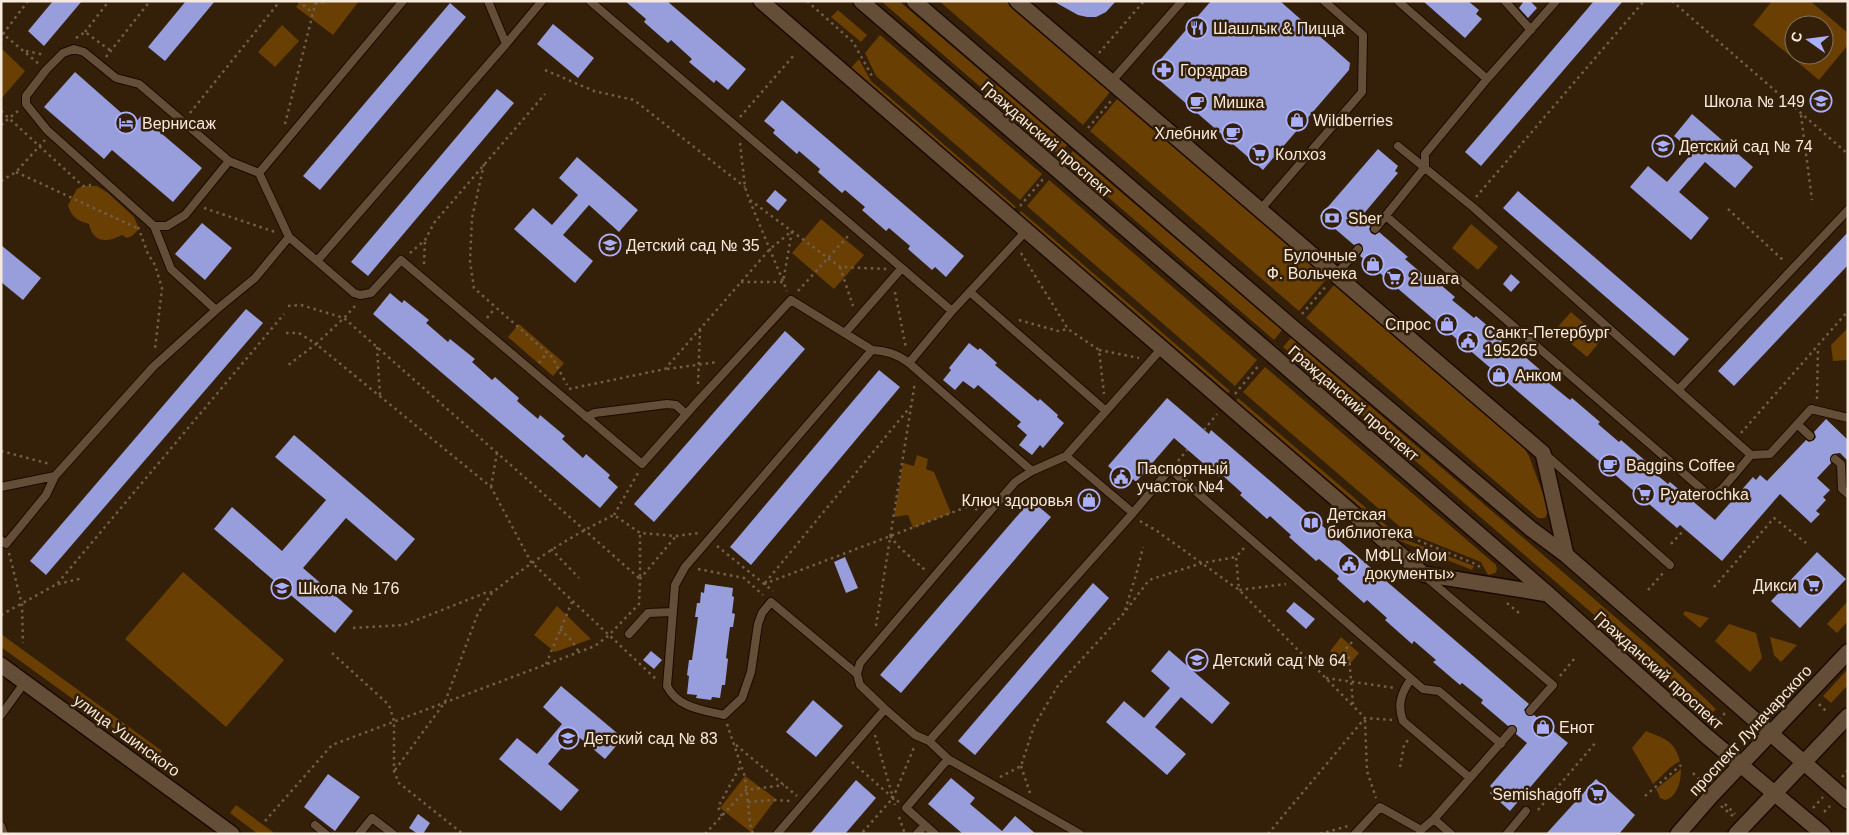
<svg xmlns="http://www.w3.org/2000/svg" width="1849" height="835" font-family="Arial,sans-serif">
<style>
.green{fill:#6a3f04;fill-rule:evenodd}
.building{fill:#989ddb}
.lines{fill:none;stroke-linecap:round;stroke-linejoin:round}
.lane-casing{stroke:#1b0900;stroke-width:10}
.street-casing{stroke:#1b0900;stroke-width:18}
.secondary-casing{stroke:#1b0900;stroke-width:18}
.path{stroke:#715f4b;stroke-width:2.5;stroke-dasharray:2.5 4;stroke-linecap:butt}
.lane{stroke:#644e37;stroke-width:8}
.street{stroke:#644e37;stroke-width:15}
.secondary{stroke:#644e37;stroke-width:15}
.labels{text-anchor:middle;stroke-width:5;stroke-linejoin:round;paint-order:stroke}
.poi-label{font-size:16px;fill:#f7e9dc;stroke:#342009;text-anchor:start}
.street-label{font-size:16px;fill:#f7e9dc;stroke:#342009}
</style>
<rect width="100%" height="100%" fill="#342009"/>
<path class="green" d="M301,1H359L333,35L296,7Z
M881,1H899L1067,145L1059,155Z
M939,1H1006L1110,92L1083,125Z
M1772,1H1810L1848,33V45L1819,80L1753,25ZM1794,25H1824V55H1794Z
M838,10L867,35L861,42L831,17Z
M282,25L299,41L275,67L258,52Z
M880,35L1042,174L1020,200L876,76L865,53Z
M1,48L25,71L1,99Z
M859,59L871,81L1016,207L1014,209L851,68Z
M1118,98L1328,277L1299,311L1090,131Z
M1073,151L1282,330L1274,340L1065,160Z
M1049,180L1257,360L1235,386L1027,206Z
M83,186H97L108,193L134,217L139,229L132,236L127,238L122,235C107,243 93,243 89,224C78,221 71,217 68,205L77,189Z
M1021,211L1230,391L1228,393L1019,213Z
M821,219L864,255L834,289L792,253Z
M1471,224L1498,247L1478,270L1452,248Z
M1335,284L1523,446L1529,456L1549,510L1545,518H1538L1306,318Z
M1571,312L1602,339L1587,357L1555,330Z
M519,324L564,363L553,376L508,337Z
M1848,328V360L1833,361L1831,345Z
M1291,338L1658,654L1716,709L1713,712L1650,663L1283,347Z
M1265,367L1496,565L1497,570L1495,573L1488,575L1481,562L1406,532L1243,392Z
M1238,398L1401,538L1474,566L1472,570L1400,541L1236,401Z
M917,455L928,459L926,469L934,472L951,513L913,528L908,515L894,517L903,463L914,466Z
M183,572L284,660L226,727L125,639Z
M1848,601V621L1837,633L1827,624Z
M557,606L591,639L555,652L534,635Z
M1685,611L1709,618L1700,628L1683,614Z
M1729,624L1756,633L1762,658L1750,672L1715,641Z
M1,634L162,751L156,759L1,647Z
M1341,637L1359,653L1348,666L1330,651Z
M1770,637L1797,645L1781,662L1774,655Z
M1848,669V685L1831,703L1823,696Z
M1646,731C1665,739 1674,740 1680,761L1672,766L1653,784L1632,748Z
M1681,769C1681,780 1678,797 1665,800L1660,798L1656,789Z
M745,776L776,799L751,832L720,808Z
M236,805L273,832L272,834H258L230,813Z"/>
<path class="building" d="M53,1H82L44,46L28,31Z
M186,1H215L165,61L148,47Z
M625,1H667L746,69L728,90L716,80L714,83L689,62L692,59L671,40L668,43L644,22L646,19Z
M1053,1H1116L1106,12L1096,17H1087L1078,15Z
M1211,1H1280L1350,63L1349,70L1263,170L1152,74L1153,68Z
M1423,1H1468L1479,10L1476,14L1482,19L1465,38Z
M1524,1H1530L1537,8L1528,18L1519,8Z
M1594,1H1623L1481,166L1465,152Z
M450,3L466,17L320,190L303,176Z
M553,24L594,58L578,78L537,44Z
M75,72L134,124L141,116L202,168L173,202L112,150L104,159L44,107Z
M497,89L514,103L368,276L351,262Z
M782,100L964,256L946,277L935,267L932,270L908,249L910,246L889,228L886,231L862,210L865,207L845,190L842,193L818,172L820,169L799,151L797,154L773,133L775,130L764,121Z
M1692,114L1753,167L1735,188L1705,162L1679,192L1709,218L1691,240L1630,187L1648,166L1667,182L1693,152L1674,136Z
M1378,149L1398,166L1395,171L1398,173L1361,217L1371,225L1369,229L1371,233L1375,235L1379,232L1408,257L1405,259L1426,277L1428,274L1455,297L1452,300L1474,318L1476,316L1503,339L1501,341L1522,359L1524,356L1552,380L1549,383L1570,400L1572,398L1600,422L1598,424L1619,442L1621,440L1648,463L1646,466L1668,484L1670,482L1715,520L1753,477L1756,480L1760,475L1767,481L1806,440L1809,442L1814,440L1816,437L1814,432L1826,419L1848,440V461L1840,453L1833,454L1830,458L1831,463L1817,478L1830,490L1823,497L1826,500L1816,511L1820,514L1811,523L1780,494L1722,561L1680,525L1677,528L1360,256L1363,250L1362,245L1359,243L1354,245L1320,216Z
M577,157L638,210L619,232L589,205L563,235L593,261L575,283L514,229L533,208L552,225L578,195L559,178Z
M775,190L787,200L778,211L766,201Z
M1518,191L1689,339L1674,356L1503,208Z
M202,223L232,248L205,280L175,254Z
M1848,232V265L1734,386L1718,371Z
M1,245L41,278L23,300L1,282Z
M1511,274L1520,282L1511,292L1503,284Z
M390,293L402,303L404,300L429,320L426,323L448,342L450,339L475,359L472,362L492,380L495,377L519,398L517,401L538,419L540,415L565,436L562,439L583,458L586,454L610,475L608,478L618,487L600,508L373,314Z
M246,309L263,323L46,575L30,561Z
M785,331L805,349L654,522L634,504Z
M969,343L978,350L980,348L997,363L995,365L1038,401L1040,399L1058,415L1057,417L1064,423L1043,448L1040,445L1032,455L1019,445L1027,435L1017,426L1021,422L978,385L974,389L963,381L955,390L943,380L951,370L949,368Z
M879,370L900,387L751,565L730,547Z
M1167,398L1209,434L1211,430L1529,704L1524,710L1527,715L1531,716L1534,715L1568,743L1510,811L1490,793L1493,789L1490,786L1527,743L1516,734L1517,729L1515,726L1511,725L1508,726L1481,703L1483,700L1462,683L1460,685L1433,662L1436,660L1414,641L1412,644L1385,620L1387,618L1367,600L1364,603L1337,579L1339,576L1319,559L1316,561L1289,537L1291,535L1270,516L1267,519L1240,495L1242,493L1221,474L1219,477L1174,438L1136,482L1133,479L1129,484L1108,466Z
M294,435L415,539L396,561L346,518L303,568L353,611L335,633L214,529L232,507L282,551L326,500L275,457Z
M1031,500L1051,517L901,693L880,675Z
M1817,552L1846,579L1800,628L1771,601Z
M845,557L858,588L846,593L834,562Z
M1093,583L1109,598L975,755L958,741Z
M705,584L733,588L732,596L734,597L732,613L735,614L733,627H730L726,658L728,659L725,685H722L720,698L712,697L711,700L696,698L697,695L687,694L689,676L687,675L689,660H692L698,617H695L697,603H700L701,592L704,593Z
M1294,602L1315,619L1306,629L1286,611Z
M1169,650L1230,703L1212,724L1181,697L1155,727L1186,754L1167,775L1106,722L1124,701L1144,718L1170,688L1151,671Z
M651,651L662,660L654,669L643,660Z
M561,686L623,738L605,759L574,733L548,764L579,790L561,811L499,759L517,738L537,754L562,724L543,707Z
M813,700L843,726L816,757L786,732Z
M328,774L360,797L335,831L304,807Z
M951,778L975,798L970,804L1002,831L1015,816L1036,834H963L928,804Z
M1596,779L1635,815L1619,834H1546Z
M856,780L876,798L845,834H810Z
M418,814L430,823L423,834H418L409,828Z"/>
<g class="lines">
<g class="lane-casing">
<path id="lane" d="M488,1L506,44L317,261L354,293L360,295L371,293L401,260L642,464L697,402L791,300L872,350
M590,1L952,311L1026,231
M1398,1L1487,79
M1505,1L1531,30
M506,44L542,1
M1111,82L1182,1
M1398,146L1474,208L1751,455
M229,161L185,215L167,226H154L47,130L26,104V96L46,70L63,53L74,49L84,52L116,78L139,84L229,161L259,173
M1260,210L1362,92L1363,35L1324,1
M1386,216L1711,497L1722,489L1751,455L1770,454L1811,409L1848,418
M154,226L171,269L216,310
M1375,229L1425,167V154L1487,79L1556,1
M317,261L289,237L259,173L403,1
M1336,275L1358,249
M970,292L1106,411
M845,333L901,269
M909,363C897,354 887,351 872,350L685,567L675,585L667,686C678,708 702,710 724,715L742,698L751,672L758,624L762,613L771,602L857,674L860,663L1015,482L1032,471L909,363L952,311
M1679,389L1848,210
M586,417L595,413L667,404L676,405L686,414
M1797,424L1810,436
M1545,454L1670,565
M1835,459L1841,464L1842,489L1848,494
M1032,471L1066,456L1162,348
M1,487L55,476L153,367L216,310L255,278L289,237
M1133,513L1170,469L1423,689L1439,691L1501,744
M1,540L6,544L46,495L55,476
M1426,577L1553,685L1530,711
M629,634L648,613L672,612
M857,674L860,685L885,709L915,735L929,741L1133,513L1066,456
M1411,679C1401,693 1397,705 1403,721L1470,778
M1,715L25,682
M929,741L948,759L1080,834
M1434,819L1451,834
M315,825L326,834
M1,826L4,834
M359,834L372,818L393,834
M777,834L885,709
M917,834L925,825
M935,834L906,808L948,759
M1355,834L1380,807L1421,830
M1420,834L1421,830L1434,819L1512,730
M1507,834L1526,811"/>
</g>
<g class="street-casing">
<path id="street" d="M761,1L1423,574L1548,594
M1017,1L1543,453L1566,555"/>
</g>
<g class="secondary-casing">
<path id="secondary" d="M861,1L1270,353L1548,594L1705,735L1823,834
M914,1L1292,327L1531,529L1566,555L1848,801
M1,665L232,834
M1678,834L1711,796L1848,652
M1736,834L1848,716"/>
</g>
<path class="path" d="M28,1L3,34L39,64
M298,1L313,13
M807,1L853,42L872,76
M1672,1L1848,154
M315,4L327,1
M85,32L109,1
M76,38L85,32L111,51
M1,41L3,34
M26,51L45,55
M1099,53L1144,1
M106,57L150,1
M545,70L594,91L634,100L745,187
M1,111L83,186L91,185
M190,113L280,1
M1801,115L1812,200
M740,117L795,54
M285,124L316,1
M1,125L19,110
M1088,128L1111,101
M740,143L745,187L749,199L787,291
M484,164L472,218L470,261L474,288L552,357L567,385
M16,172L139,229
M1,181L16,172L45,140
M1476,197L1644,1
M750,200L840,267L887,269
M1020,206L1044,178
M204,208L275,232
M1728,209L1785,262
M138,227L148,254L155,265L162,288L155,349
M410,253L425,240L434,223L545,94
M1021,253L1068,329L1099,350L1104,394
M424,264L425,240
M840,267L853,306
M741,282H783L792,231
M798,291L848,236
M895,292L906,348
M288,306L301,305L344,318L640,579V533
M355,306L344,318L316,344L491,487L531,562L657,680
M1302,314L1327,285
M487,318L495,308
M1019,320L1058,331L1068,329
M286,333H299L316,344L287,366
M377,347L380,396
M1099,350L1139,358
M539,363L547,353
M667,369L718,362
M698,384L700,330
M569,389L665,369L770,249L792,231
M1235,394L1260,364
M1817,399L1818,347
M1204,430L1217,414
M1741,433L1848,311
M1,451L50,464
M1178,461L1187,450
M491,487L497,452
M614,515L638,473
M1140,521L1157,531L1239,590L1365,718L1392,720
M1400,533L1478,565L1481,569
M890,536L899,547L925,570
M1671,544L1685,529
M717,546L773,591
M1244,548L1236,557L1239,590L1286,584
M551,549L579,578
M9,553L22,605L23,643
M698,569L744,578L763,595
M765,583L911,406
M58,584L83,578
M764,584L972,505L977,510
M1714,587L1774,518L1806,543
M1648,590L1663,573
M1507,603L1519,613
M1125,610L1136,575L1143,547
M1,615L57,584L284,314
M876,626L915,382
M353,628L404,625L485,593L493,592C531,562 570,536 614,515L640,533L676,536L699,533
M560,629L572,641L579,652
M1352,642L1344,651L1349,656L1353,704
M332,653L389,705L394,721V771L399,783L463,834
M546,664L572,602
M1560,676L1575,658
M1326,678L1395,688
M1819,704L1827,712
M1365,720L1367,771L1376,798
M1719,720L1725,713
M727,724L745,777L751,830L754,834
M875,735L895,805
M736,745L797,796
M852,762L893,798L861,834
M1021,766L1030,793
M1400,767L1404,745L1408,740
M395,770L445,702L478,613L492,593
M1693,773L1704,784
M1000,777L1021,766L1034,726L1059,684L1124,613L1149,580L1202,563L1236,557
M1842,777L1848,770
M1645,796L1681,765
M748,802L773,800L790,801
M899,802L893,798L915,745
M1725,804L1735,814
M1721,806L1734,817
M1813,808L1823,797
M1538,810L1597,741
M1824,812L1830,806
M722,816L718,807L741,765
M899,817L905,834
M265,821L332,745L595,646L608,636L639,604L640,579L676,536
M705,834L746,790L784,785
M1268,834L1365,718
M1320,834L1348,826"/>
<use href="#lane" class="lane"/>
<use href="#street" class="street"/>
<use href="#secondary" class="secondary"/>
</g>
<defs>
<g id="restaurant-ring" transform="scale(1.125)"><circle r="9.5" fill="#342009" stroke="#aab0fb" stroke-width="1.5"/><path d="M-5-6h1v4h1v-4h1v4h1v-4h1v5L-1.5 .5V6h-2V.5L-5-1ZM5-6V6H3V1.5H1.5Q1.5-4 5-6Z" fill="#aab0fb"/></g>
<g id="pharmacy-ring" transform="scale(1.125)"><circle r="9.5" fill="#342009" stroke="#aab0fb" stroke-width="1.5"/><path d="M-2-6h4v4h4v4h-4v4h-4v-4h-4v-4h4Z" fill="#aab0fb"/></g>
<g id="school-ring" transform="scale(1.125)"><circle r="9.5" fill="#342009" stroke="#aab0fb" stroke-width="1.5"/><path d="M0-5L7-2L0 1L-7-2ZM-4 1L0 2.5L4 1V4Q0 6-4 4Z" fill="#aab0fb"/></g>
<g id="cafe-ring" transform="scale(1.125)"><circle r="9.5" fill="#342009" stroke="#aab0fb" stroke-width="1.5"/><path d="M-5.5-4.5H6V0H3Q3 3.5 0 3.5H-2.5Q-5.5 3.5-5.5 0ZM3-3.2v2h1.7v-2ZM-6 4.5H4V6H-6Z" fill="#aab0fb"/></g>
<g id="shop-ring" transform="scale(1.125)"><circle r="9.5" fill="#342009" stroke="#aab0fb" stroke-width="1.5"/><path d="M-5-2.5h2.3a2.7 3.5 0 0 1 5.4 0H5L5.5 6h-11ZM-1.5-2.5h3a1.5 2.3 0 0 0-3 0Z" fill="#aab0fb"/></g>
<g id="hotel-ring" transform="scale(1.125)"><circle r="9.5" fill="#342009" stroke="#aab0fb" stroke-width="1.5"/><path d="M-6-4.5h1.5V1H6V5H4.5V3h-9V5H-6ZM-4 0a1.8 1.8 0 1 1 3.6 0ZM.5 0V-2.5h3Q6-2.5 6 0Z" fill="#aab0fb"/></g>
<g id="supermarket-ring" transform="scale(1.125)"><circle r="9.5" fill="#342009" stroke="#aab0fb" stroke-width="1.5"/><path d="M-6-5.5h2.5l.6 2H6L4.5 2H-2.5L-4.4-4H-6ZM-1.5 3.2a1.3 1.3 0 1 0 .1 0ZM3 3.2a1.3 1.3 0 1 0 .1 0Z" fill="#aab0fb"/></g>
<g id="bank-ring" transform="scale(1.125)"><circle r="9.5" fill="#342009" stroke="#aab0fb" stroke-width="1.5"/><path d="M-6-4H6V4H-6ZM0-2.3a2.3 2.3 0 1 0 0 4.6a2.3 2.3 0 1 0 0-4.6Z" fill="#aab0fb"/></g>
<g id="civic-ring" transform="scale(1.125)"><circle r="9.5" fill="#342009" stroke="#aab0fb" stroke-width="1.5"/><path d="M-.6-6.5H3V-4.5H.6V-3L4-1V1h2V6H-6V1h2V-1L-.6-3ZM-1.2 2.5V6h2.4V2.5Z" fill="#aab0fb"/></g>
<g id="library-ring" transform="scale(1.125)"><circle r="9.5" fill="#342009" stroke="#aab0fb" stroke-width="1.5"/><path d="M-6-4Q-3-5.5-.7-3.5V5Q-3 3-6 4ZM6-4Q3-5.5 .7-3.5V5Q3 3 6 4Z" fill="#aab0fb"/></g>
</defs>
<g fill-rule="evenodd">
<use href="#restaurant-ring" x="1197" y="28"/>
<use href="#pharmacy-ring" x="1164" y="70"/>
<use href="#school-ring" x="1821" y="101"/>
<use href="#cafe-ring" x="1197" y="102"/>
<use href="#shop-ring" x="1297" y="120"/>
<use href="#hotel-ring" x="126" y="123"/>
<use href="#cafe-ring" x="1233" y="133"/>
<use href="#school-ring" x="1663" y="146"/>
<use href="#supermarket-ring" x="1259" y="154"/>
<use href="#bank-ring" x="1332" y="218"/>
<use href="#school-ring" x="610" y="245"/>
<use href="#shop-ring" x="1373" y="264"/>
<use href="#supermarket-ring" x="1394" y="278"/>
<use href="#shop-ring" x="1447" y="324"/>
<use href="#civic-ring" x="1468" y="341"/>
<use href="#shop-ring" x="1499" y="375"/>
<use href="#cafe-ring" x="1610" y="465"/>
<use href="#civic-ring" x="1121" y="477"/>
<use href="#supermarket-ring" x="1644" y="494"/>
<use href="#shop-ring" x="1089" y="500"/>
<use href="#library-ring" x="1311" y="523"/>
<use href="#civic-ring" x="1349" y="564"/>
<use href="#supermarket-ring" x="1813" y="585"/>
<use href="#school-ring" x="282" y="588"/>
<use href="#school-ring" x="1197" y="660"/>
<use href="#shop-ring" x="1543" y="727"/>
<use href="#school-ring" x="568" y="738"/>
<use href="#supermarket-ring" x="1597" y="794"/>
</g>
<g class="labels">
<g class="poi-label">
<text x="1213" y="34">Шашлык &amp; Пицца</text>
<text x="1180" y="76">Горздрав</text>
<text x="1805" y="107" text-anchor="end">Школа № 149</text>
<text x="1213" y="108">Мишка</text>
<text x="1313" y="126">Wildberries</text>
<text x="142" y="129">Вернисаж</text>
<text x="1217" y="139" text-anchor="end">Хлебник</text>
<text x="1679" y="152">Детский сад № 74</text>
<text x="1275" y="160">Колхоз</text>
<text x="1348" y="224">Sber</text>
<text x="626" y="251">Детский сад № 35</text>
<text x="1357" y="261" text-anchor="end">Булочные<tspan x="1357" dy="18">Ф. Вольчека</tspan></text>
<text x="1410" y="284">2 шага</text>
<text x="1431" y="330" text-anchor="end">Спрос</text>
<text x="1484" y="338">Санкт-Петербург<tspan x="1484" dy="18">195265</tspan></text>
<text x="1515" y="381">Анком</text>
<text x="1626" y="471">Baggins Coffee</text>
<text x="1137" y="474">Паспортный<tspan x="1137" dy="18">участок №4</tspan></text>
<text x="1660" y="500">Pyaterochka</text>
<text x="1073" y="506" text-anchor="end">Ключ здоровья</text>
<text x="1327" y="520">Детская<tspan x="1327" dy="18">библиотека</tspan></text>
<text x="1365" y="561">МФЦ «Мои<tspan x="1365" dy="18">документы»</tspan></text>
<text x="1797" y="591" text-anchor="end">Дикси</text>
<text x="298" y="594">Школа № 176</text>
<text x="1213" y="666">Детский сад № 64</text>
<text x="1559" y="733">Енот</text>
<text x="584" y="744">Детский сад № 83</text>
<text x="1581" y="800" text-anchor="end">Semishagoff</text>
</g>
<g class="street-label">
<text transform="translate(1047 139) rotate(41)" y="6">Гражданский проспект</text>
<text transform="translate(1354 403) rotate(41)" y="6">Гражданский проспект</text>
<text transform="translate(1659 670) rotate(42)" y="6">Гражданский проспект</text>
<text transform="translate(1750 730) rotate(-47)" y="6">проспект Луначарского</text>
<text transform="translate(127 735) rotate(36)" y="6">улица Ушинского</text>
</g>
</g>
<rect width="1849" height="835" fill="none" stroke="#f7e9dc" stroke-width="5"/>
<g transform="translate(1809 40) rotate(284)"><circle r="24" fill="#342009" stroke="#82705d"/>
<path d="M0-4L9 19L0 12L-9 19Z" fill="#aab0fb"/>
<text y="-8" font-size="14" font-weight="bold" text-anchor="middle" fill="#f7e9dc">С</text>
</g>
</svg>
